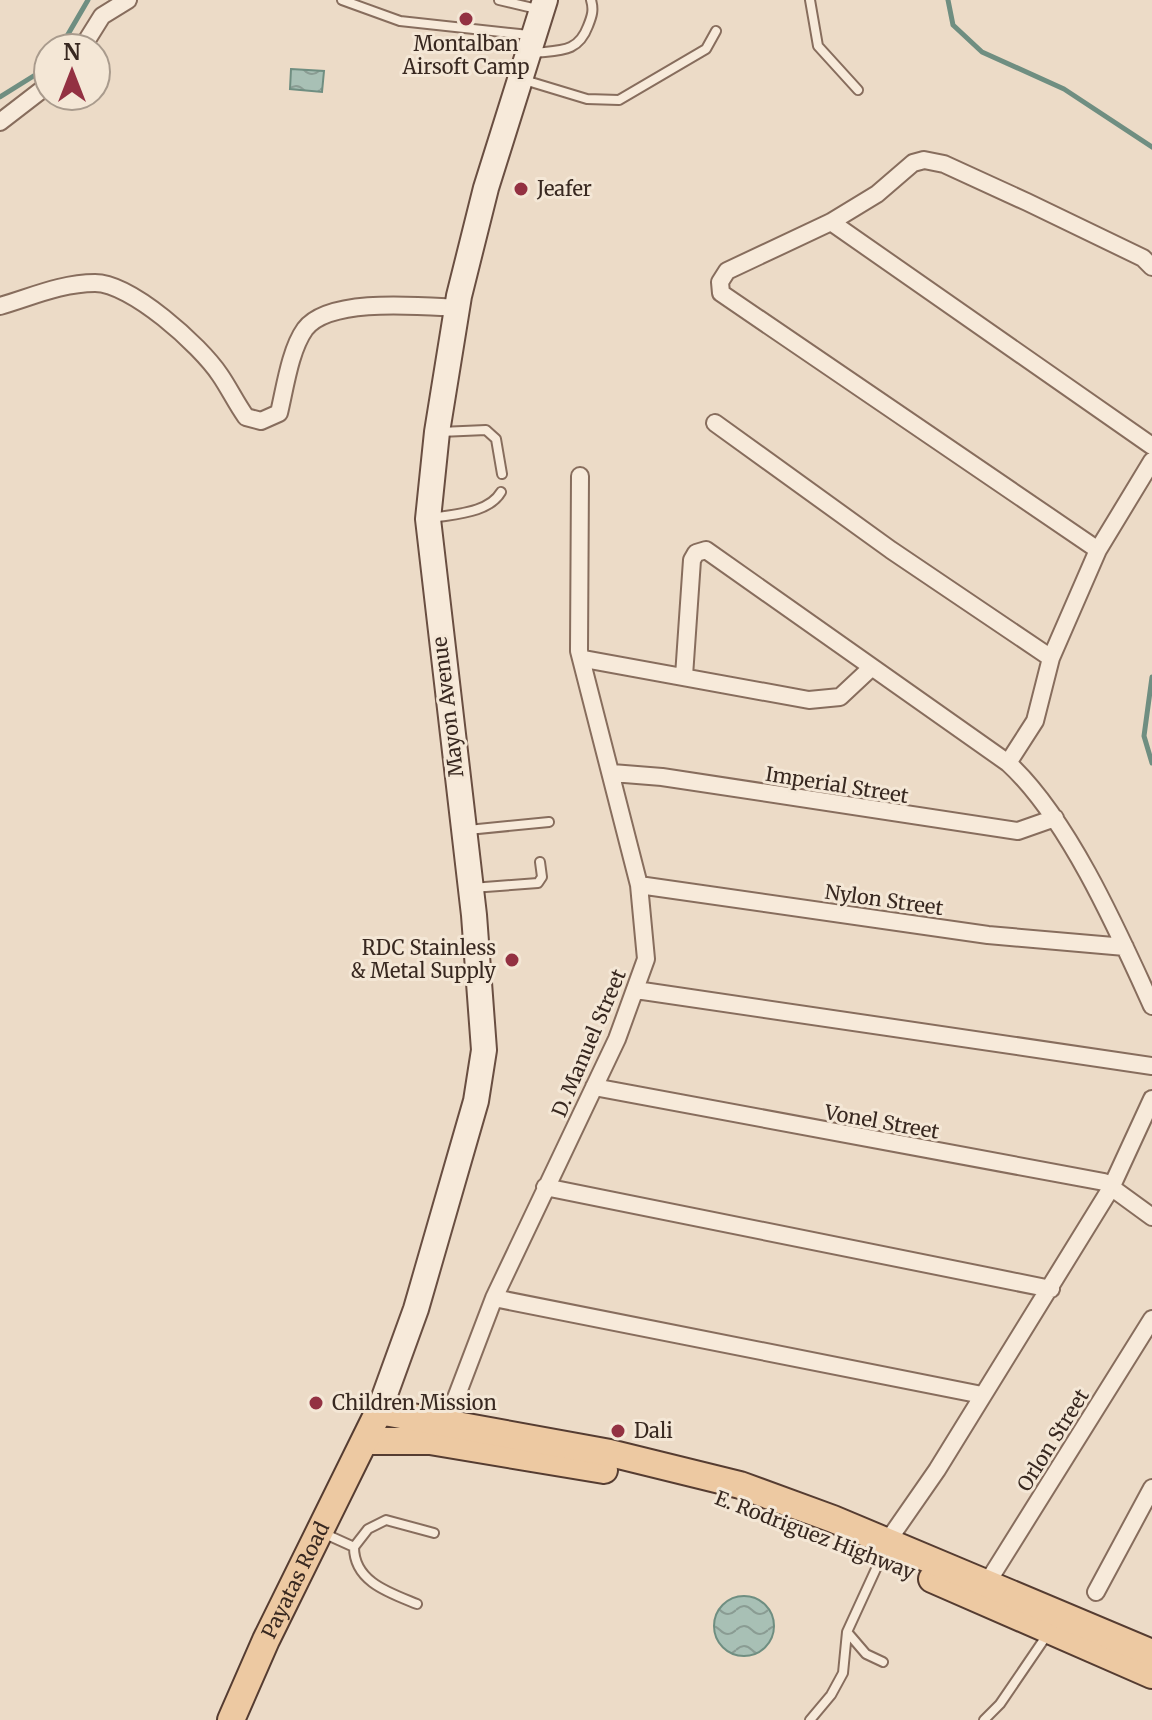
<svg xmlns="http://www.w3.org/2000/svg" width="1152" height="1720" font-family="Merriweather,serif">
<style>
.water{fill:url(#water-waves);stroke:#6f8e81;stroke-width:2}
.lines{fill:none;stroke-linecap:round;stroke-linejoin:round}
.stream{stroke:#6f8e81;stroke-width:5}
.service-casing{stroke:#876d5d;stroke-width:12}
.minor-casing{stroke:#876d5d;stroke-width:20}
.secondary-casing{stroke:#694e41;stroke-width:28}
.primary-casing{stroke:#553c31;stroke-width:30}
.service{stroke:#f7eada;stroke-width:8}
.minor{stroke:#f7eada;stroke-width:16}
.secondary{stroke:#f7eada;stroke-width:24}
.primary{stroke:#edc9a2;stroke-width:26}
.poi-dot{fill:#933142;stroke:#f4e7d6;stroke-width:3}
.labels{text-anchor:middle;stroke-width:6;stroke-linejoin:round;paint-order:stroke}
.poi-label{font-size:20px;fill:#382820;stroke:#f4e7d6;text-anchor:start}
.street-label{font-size:20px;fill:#382820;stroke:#f4e7d6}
</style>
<defs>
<pattern id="water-waves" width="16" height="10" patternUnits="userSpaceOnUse" patternTransform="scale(2)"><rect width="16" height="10" fill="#a8c0b5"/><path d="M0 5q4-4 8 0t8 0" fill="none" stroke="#8a9c93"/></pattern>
</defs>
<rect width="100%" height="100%" fill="#ecdbc7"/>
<path class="water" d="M291,69L324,71L322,92L290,89Z
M714 1626a30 30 0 1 1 60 0a30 30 0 1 1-60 0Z"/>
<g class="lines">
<path class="stream" d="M948,0L953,25L982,52L1064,89L1152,147
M60,48L88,0
M0,97L48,67
M1152,677L1144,736L1152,763"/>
<g class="service-casing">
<path id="service" d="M342,0L400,21L529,35
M499,0L537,9
M810,0L818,46L858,90
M534,53C560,50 578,53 588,26C592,16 594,10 591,0
M521,79L587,99L619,100L706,49L716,31
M440,432L486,430L496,439L502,474
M433,518C454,514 489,513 501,492
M468,830L549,822
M472,888L538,883L542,877L540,862
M323,1533L354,1547L368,1529L386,1520L434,1533
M354,1547C354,1582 390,1593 417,1604
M848,1633L866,1654L883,1662
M810,1720L831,1695L843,1673L847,1632L881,1558
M984,1720L1000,1704L1047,1635"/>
</g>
<g class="minor-casing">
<path id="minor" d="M82,48L102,16L128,0
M0,122L48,85
M831,222L1152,446
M0,306C31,297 62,283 95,283C131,283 200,345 220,375C229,388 236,403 246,417L261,421L279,413C285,388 290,350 305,329C329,297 420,306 457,308
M715,423L891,550L1051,658
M1098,550L721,293L720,282L727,271L831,222L877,194L913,163L924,160L944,164L1027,202L1143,258L1152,267
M584,659L809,700L840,697L871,668
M684,676L692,560L696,553L706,550L1008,763C1068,818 1118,931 1152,1006
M1008,763L1035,721L1051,658L1098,550L1152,461
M612,773L662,777L1018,831L1055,818
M639,885L988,935L1125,947
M636,990L1152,1066
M594,1087L1104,1182L1152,1217
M545,1187L1051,1289
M494,1298L982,1395
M446,1424L494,1298L617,1039L646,959L639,885L579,651L580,476
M887,1542L937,1470L1111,1188L1152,1099
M987,1583L1152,1319
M1096,1592L1152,1488"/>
</g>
<g class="secondary-casing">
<path id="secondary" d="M379,1411L416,1309L476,1101L484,1050L474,915L428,519L437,432L459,296L486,188L545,0"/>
</g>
<g class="primary-casing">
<g id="primary">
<path d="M366,1441H430L604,1470"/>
<path d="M932,1579L1152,1675"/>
<path id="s1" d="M231,1720L266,1640L379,1411L610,1453L740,1485L833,1519L1152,1653"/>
</g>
</g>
<use href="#service" class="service"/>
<use href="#minor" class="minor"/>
<use href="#secondary" class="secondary"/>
<use href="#primary" class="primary"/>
</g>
<g class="poi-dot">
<circle cx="466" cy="19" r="8"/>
<circle cx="521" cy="189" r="8"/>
<circle cx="512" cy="960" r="8"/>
<circle cx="316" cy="1403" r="8"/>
<circle cx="618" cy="1431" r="8"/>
</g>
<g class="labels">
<g class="poi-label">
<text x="466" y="51" text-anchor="middle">Montalban<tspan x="466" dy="23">Airsoft Camp</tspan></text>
<text x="537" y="196">Jeafer</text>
<text x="496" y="955" text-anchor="end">RDC Stainless<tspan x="496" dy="23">&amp; Metal Supply</tspan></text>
<text x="332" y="1410">Children Mission</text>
<text x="634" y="1438">Dali</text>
</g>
<g class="street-label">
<text transform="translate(448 707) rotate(-97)" y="7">Mayon Avenue</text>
<text transform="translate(837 785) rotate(9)" y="7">Imperial Street</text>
<text transform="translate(884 900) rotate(8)" y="7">Nylon Street</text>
<text transform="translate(589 1043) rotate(-67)" y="7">D. Manuel Street</text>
<text transform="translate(882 1122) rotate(10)" y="7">Vonel Street</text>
<text transform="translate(1053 1440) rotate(-58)" y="7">Orlon Street</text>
<text transform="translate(815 1535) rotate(21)" y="7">E. Rodriguez Highway</text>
<text dy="7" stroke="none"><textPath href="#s1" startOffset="154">Payatas Road</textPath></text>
</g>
</g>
<g transform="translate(72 72)"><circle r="38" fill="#f4e7d6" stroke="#a99b8d" stroke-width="2"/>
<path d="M0-6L14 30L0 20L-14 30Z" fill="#933142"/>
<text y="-12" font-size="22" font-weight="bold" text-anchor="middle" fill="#382820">N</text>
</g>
</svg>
